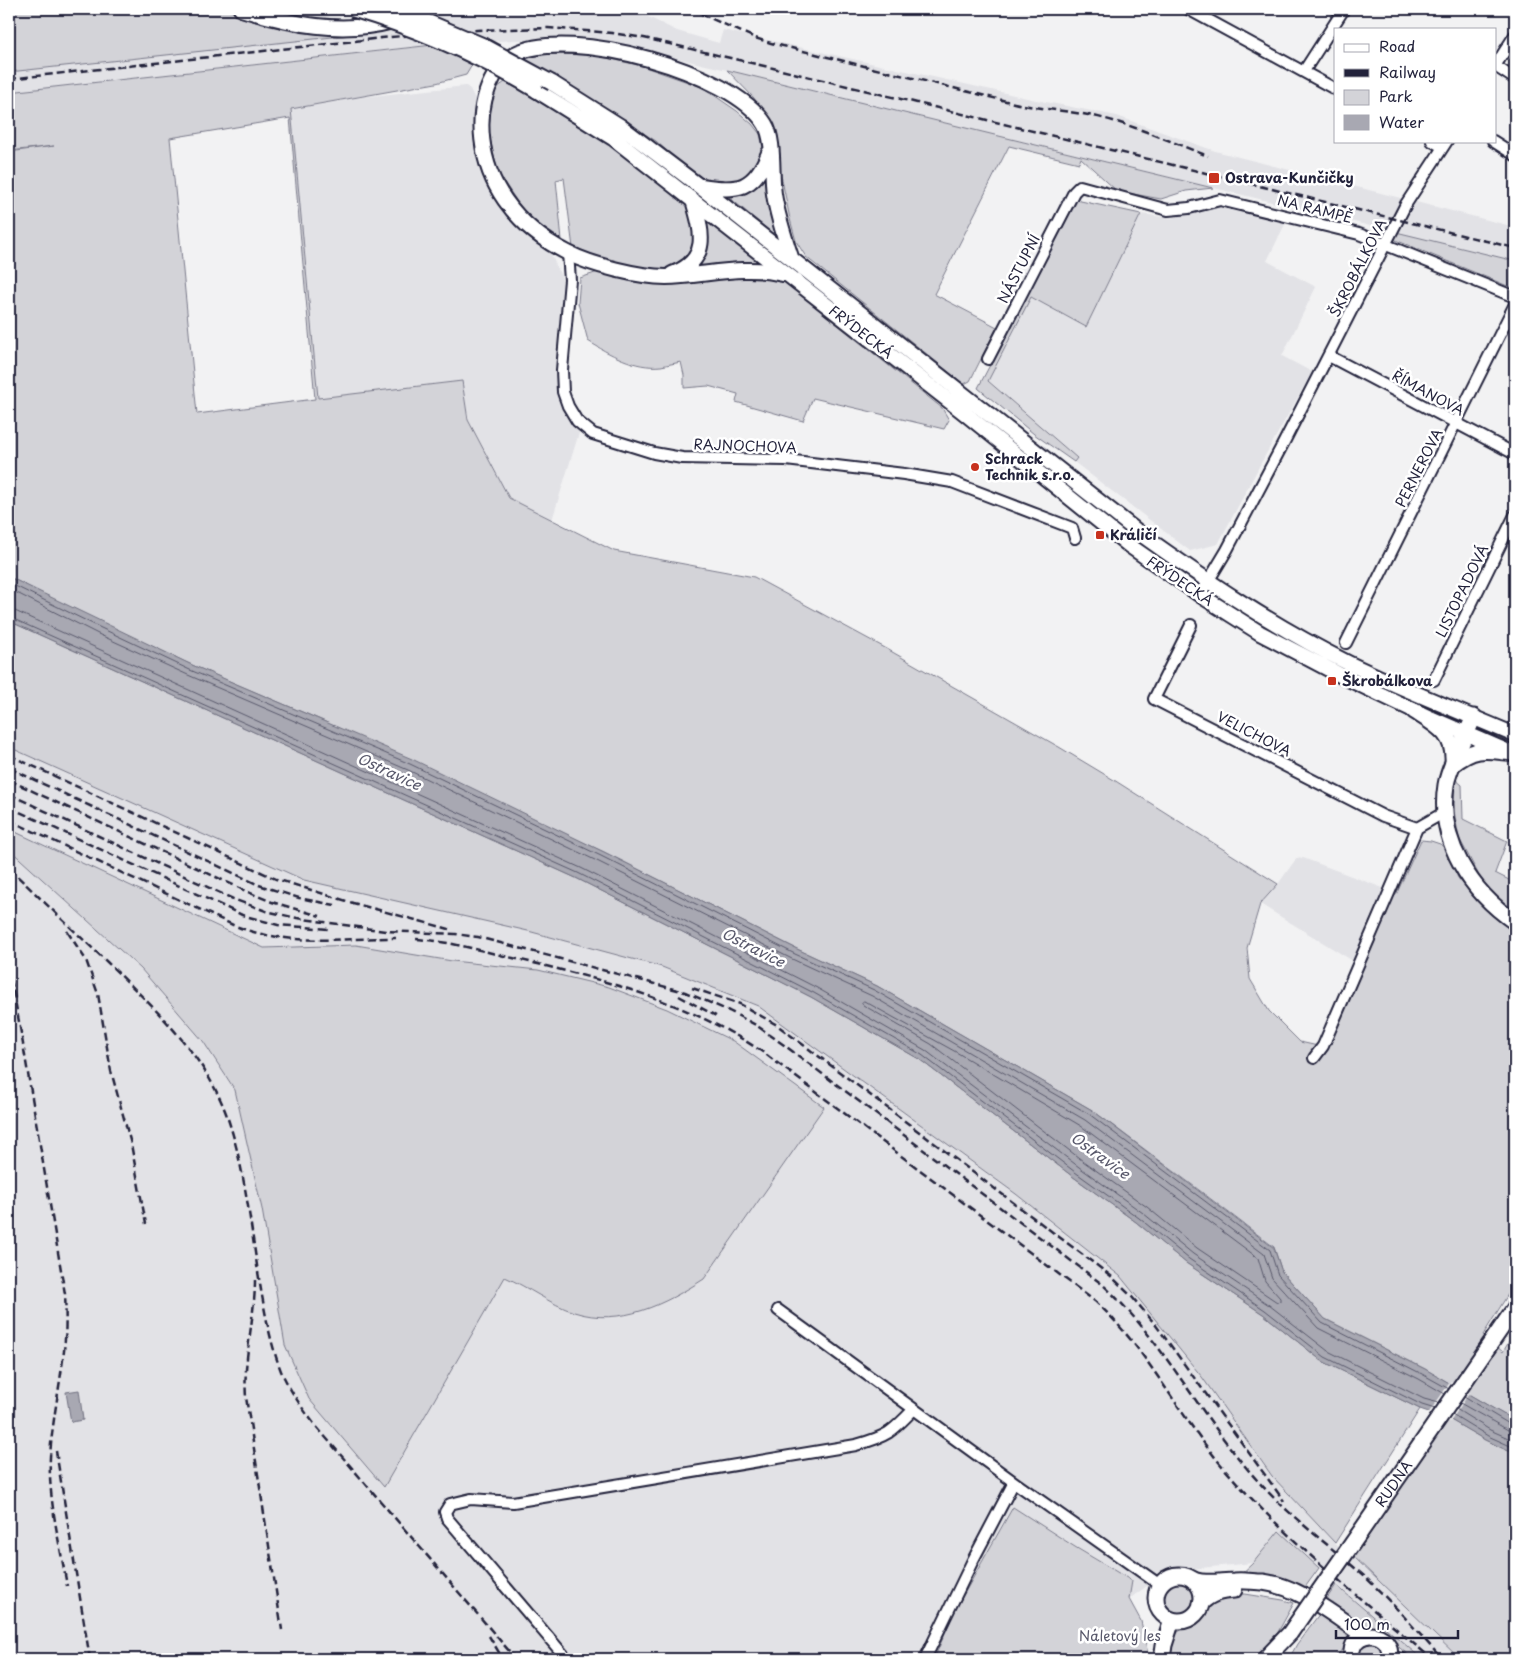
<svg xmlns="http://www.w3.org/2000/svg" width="1524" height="1668" font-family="'Playpen Sans',sans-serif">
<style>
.built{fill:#e2e2e6}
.green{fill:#d3d3d8;stroke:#7a7a8a;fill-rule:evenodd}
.water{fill:#a8a8b2;stroke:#727282}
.pier{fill:#f2f2f3}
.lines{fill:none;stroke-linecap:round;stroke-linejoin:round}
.shore{stroke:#58586b;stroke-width:1}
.minor-casing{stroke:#22223b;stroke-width:14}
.secondary-casing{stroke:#22223b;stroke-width:18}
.primary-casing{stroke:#22223b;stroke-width:19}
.minor{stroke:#fff;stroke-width:10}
.secondary{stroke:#fff;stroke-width:14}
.primary{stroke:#fff;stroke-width:15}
.rail{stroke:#22223b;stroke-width:2.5;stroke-dasharray:8 4;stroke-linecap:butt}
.secondary-bridge-casing{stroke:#22223b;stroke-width:18;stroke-linecap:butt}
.primary-bridge-casing{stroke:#22223b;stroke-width:19;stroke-linecap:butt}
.secondary-bridge{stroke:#fff;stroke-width:14}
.primary-bridge{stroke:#fff;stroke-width:15}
.poi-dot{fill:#c8321e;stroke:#fff;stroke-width:2}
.labels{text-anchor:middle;stroke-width:5;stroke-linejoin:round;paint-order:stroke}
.poi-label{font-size:14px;font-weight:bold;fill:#22223b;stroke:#fff;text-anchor:start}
.street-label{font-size:14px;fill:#22223b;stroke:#fff}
.park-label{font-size:14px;fill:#57576a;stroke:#fff}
.water-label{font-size:15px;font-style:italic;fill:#58586b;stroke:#fff}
</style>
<rect width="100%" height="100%" fill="#f2f2f3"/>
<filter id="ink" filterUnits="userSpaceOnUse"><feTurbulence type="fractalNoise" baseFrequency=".02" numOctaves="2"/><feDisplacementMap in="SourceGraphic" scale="10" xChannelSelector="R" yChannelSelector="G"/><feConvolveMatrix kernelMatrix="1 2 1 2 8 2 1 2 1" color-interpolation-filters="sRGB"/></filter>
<g filter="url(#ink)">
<path class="built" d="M459,9H632L677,31L719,43L723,30L1036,100L1117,116L1215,151L1515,227V261L727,70L641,50L610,45L548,40H514L420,46L9,92V72L391,30L437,14Z
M466,86L470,89L475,99V123L490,186L503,210L550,252L564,283L563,381L579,433L552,520L509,498L468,420L462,381L318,399L291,109L361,97Z
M1215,204L1286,222L1267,261L1316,287L1282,356L1312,372L1260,465L1218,544L1190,551L1074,462L1077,458L988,381L1031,297L1086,327L1141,214L1172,218Z
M9,746L528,931L662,967L758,1006L1016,1194L1120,1276L1202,1377L1272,1476L1335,1543L1358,1560L1460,1659H1422L1371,1616L1279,1531L1253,1563L1168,1571L1129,1599L1132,1581L1075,1547L1013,1507L955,1610L934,1659H9V849L141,969L203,1041L235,1090L262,1209L538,970L452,961L356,945L264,948L9,829Z
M1303,858L1383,888L1353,961L1260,904L1278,884L1296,859Z"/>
<path class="green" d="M9,9H223L291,27L326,33L351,35L9,72Z
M433,45L472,65L466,75L436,83L291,109L318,398L462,381L468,420L509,498L614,551L754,577L887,649L1059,747L1114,780L1278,884L1260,904L1247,948L1250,979L1269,1011L1300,1042L1327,1048L1391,898L1396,895L1421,840L1431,841L1440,844L1446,849L1458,878L1486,910L1515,933V1283L1483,1335L1503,1352L1515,1331V1421L1425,1369L1325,1319L1282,1272L1274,1247L1191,1184L1092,1110L877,986L797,949L604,852L321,720L203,670L103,624L9,577V152L54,146L9,151V92ZM290,118L315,399L197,414L170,138Z
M547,54L593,55L642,66L702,87L737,111L752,124L760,134L763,148L755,167L744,179L733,181L721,182L702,178L680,163L656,141L524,59Z
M727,70L1213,188L1186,191L1161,199L1117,191L1081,158L1079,163L1009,146L934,294L997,327L970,381L964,384L806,257L796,241L790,219L781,175L775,132L754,98Z
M505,82L597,135L680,197L688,206L696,234L692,255L670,271C637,269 604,261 573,248L564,178L556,180L562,240L541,226L524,212L498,173L485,117L491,92Z
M767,168L782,241L725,194Z
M1076,200L1141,214L1086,327L1031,297L988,381L1077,458L1074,462L1034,434L978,388Z
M703,215L766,266L688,272Z
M1396,232L1515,261V289L1393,239Z
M598,272L663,284L755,276L784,282L942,408L949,420L944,429L813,398L803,421L736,402L738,394L708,386L684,388V375L681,362C674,363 668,365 661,366C635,369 609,354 588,341L578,303L580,278Z
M9,621L576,878L811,997L919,1059L1072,1176L1136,1222L1186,1263L1263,1314L1322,1361L1420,1409L1335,1543L1272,1476L1202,1377L1120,1276L1016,1194L758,1006L662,967L528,931L304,880L9,747Z
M1455,779L1462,785L1463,819L1507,841L1495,873L1515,883V914L1482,881L1459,838L1454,811Z
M9,829L264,948L356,945L452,961L538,970L609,987L667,1009L733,1041L824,1107L704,1279C665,1304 621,1327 574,1312C550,1304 528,1287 505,1277L384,1487L309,1399L285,1345L262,1209L235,1090L203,1041L141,969L9,849Z
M1449,1419L1485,1440L1515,1454V1659H1460L1352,1555Z
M1013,1507L1075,1547L1132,1581L1129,1599L1141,1621L1149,1659H934L955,1610Z
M1279,1531L1319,1568L1303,1590L1238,1577L1253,1563Z
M1161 1597a17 17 0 1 1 34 0a17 17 0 1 1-34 0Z
M1336,1585L1422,1659H1414L1379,1632L1363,1630L1324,1603Z
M1245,1594L1283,1600L1294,1603L1278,1632L1255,1659H1169L1171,1644L1178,1632L1200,1618L1210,1602L1230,1595Z
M1320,1613C1327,1618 1337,1623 1343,1629C1355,1642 1341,1654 1329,1659C1320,1662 1300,1659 1289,1659L1297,1644Z
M1373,1642C1380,1647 1383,1650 1381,1659H1359C1359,1645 1359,1645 1373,1642Z"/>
<path class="water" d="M9,577L192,665L412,759L604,852L797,949L877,986L1092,1110L1274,1248L1282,1272L1325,1319L1425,1369L1515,1421V1454L1485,1440L1449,1419L1420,1409L1322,1361L1263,1314L1186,1263L1136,1222L1072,1176L919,1059L811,997L576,878L9,621Z
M79,1390L83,1420L71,1422L66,1392Z"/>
<path class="pier" d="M1451,1381L1470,1392L1450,1422L1428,1414Z"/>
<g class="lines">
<path class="shore" d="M9,583L101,628L190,670L410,764L601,856L795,954L874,990L1089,1114L1270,1250L1278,1275L1322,1323L1422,1374L1449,1389
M9,589L98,634L188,675L408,770L599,862L792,959L872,996L1085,1120L1264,1254L1272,1278L1318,1328L1419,1379L1445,1394
M9,610L15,611L581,868L817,988L925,1050L1079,1167L1143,1213L1193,1254L1269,1305L1328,1351L1424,1399L1439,1403
M9,617L578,873L814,993L922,1055L1075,1172L1139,1218L1189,1259L1265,1310L1325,1357L1422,1405L1435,1409
M864,1001L956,1052L1081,1126L1258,1258L1265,1281L1280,1298V1301L1277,1302L1197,1248L1147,1207L1083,1161L931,1044L863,1005L862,1003Z
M1464,1397L1511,1425H1515
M1460,1403L1508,1430L1515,1431
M1456,1409L1490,1430L1515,1441
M1452,1414L1488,1436L1515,1448"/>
<g class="minor-casing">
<path id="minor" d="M1188,9L1335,89
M1495,66L1515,35
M1495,66L1515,79
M1304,71L1344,9
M1432,141L1443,147
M1493,141L1515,155
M568,253L570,280L562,370L563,392L568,406L577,421L593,434L654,453L682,458L786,460L904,474L952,482L1072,528L1075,538
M1329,356L1515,454
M988,359L1074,192L1080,186L1168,210L1189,208L1220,200L1359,234L1515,297
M1200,595L1227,550L1284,442L1406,204L1447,141
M1191,625L1154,699L1383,816L1417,828
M1346,643L1515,304
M1434,680L1515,515
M1314,1058L1323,1046L1417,828L1445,812
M778,1310L1014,1482L1160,1585
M1390,1656L1402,1659
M567,1659L447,1518L445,1512L450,1504L471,1499L513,1502L856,1445C888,1436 891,1433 914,1409
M925,1659L973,1560L1014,1482"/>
</g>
<g class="secondary-casing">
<path id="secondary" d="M241,9C291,24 341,35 393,21C405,18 418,13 430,9
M552,83L620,126L699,186L1138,532C1205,580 1273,626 1348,663C1402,689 1459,711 1515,735
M536,90L613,138L962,411L1130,546L1200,595L1260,633L1342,676L1430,718L1504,750
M701,186C738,192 754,190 769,153
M672,274C711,260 702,231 693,200
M783,274C744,264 705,276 666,277C640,277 591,265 568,253C544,241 521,223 505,200C481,166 472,114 494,76C499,67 506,59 515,54C570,26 733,72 765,124C775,140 771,174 774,194C777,215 784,236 791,257"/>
</g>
<g class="primary-casing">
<g id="primary">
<path d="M1414,711C1436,725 1455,733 1453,763"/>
<path d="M1474,717C1466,735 1449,766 1446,785C1437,841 1471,892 1515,922"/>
<path d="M1453,764C1476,746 1486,750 1513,753"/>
<path id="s1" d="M1359,1534L1515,1308"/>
<circle cx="1179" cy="1598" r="23"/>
<path d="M1193,1580C1208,1585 1220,1581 1235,1581C1244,1580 1254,1582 1263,1582C1301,1587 1333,1615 1365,1636"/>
<path d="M1201,1603C1211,1593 1221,1591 1234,1590"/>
<path d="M1162,1659L1164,1645L1172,1620"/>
<path d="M1265,1659L1290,1633"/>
<path d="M1352,1659C1347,1626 1396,1628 1389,1659"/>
</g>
</g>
<use href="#minor" class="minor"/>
<use href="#secondary" class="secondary"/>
<use href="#primary" class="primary"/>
<path class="rail" d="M690,9L755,38L771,43L1014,103C1044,110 1076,111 1106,119C1141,128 1174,143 1208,156
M9,79L391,37L477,30L548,28L612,33L644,38L773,68L1515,248
M9,755L276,879L353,903L449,929
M9,768L259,885L299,898L335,905
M9,780L248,892L272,902L320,916
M9,794L233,899L266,911L297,918L385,931L455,934L478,937L685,992L729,1011L756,1025L784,1045L1102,1284C1164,1341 1201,1418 1257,1480C1289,1516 1328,1544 1364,1576C1392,1602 1417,1631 1442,1659
M9,807L242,915L278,925L329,929
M9,820L233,925C287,947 339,938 396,938
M9,868C41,899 74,931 107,962C153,1007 205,1054 227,1116C246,1171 251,1233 261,1290C266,1318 271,1345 281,1371C290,1391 302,1408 315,1425L516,1659
M67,931L86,960L98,994L111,1071L131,1144L146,1224
M416,939C449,941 481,951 513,958C601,979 688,1001 764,1053L1096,1302C1147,1349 1178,1414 1223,1467C1285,1539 1360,1598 1432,1659
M9,967L23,1044L65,1294C66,1313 66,1332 64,1351C60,1386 52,1422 50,1457C48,1500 60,1544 67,1586
M692,988L740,1004L777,1025L1111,1276L1132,1297L1155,1324L1284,1501
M679,996L716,1016
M255,1280C255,1319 243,1358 246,1397L282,1630
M56,1451L90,1659
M489,1636L503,1659"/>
<g class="secondary-bridge-casing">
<path id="secondary-bridge" d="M352,9C416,28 478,55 536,90
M397,9L482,45L552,83"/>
</g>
<g class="primary-bridge-casing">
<path id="primary-bridge" d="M1290,1633L1359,1534"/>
</g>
<use href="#secondary-bridge" class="secondary-bridge"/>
<use href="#primary-bridge" class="primary-bridge"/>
</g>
</g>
<g class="poi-dot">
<rect x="1208" y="172" width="12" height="12" rx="2.5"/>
<circle cx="975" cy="467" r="5"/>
<rect x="1095" y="530" width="10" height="10" rx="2.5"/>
<rect x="1327" y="676" width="10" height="10" rx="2.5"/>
</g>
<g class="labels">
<g class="poi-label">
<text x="1225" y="183">Ostrava-Kunčičky</text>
<text x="985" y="464">Schrack<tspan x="985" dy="16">Technik s.r.o.</tspan></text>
<text x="1110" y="540">Králičí</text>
<text x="1342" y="686">Škrobálkova</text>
</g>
<g class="street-label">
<text transform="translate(1315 209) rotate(14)" y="5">NA RAMPĚ</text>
<text transform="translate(1358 268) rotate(-63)" y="5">ŠKROBÁLKOVA</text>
<text transform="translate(1019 269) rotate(-63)" y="5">NÁSTUPNÍ</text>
<text transform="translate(861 332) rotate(38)" y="5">FRÝDECKÁ</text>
<text transform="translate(1428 393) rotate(28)" y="5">ŘÍMANOVA</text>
<text transform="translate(745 446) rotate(2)" y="5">RAJNOCHOVA</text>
<text transform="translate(1419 468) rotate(-63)" y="5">PERNEROVA</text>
<text transform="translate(1180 581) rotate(34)" y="5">FRÝDECKÁ</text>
<text transform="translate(1462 591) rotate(-64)" y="5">LISTOPADOVÁ</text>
<text transform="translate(1254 734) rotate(27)" y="5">VELICHOVA</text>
<text dy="5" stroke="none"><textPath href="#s1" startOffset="61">RUDNÁ</textPath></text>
</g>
<g class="park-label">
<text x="1120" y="1641">Náletový les</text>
</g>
<g class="water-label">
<text transform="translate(389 772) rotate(25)" y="5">Ostravice</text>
<text transform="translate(753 948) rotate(27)" y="5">Ostravice</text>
<text transform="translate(1100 1156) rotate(36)" y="5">Ostravice</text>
</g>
</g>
<rect width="1524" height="1668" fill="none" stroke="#fff" stroke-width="30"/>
<rect x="15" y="15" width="1494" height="1638" fill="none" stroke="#22223b" stroke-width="2" filter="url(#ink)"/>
<rect x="1334" y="28" width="162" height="115" fill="#ffffff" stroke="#a7a7b1"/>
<rect x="1344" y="44" width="25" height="8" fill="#ffffff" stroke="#a7a7b1"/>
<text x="1379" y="52" font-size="15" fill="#22223b">Road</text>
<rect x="1344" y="69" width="25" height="8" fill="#22223b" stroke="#a7a7b1"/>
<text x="1379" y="78" font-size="15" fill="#22223b">Railway</text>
<rect x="1344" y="90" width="25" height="15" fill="#d3d3d8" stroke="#a7a7b1"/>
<text x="1379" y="102" font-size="15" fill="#22223b">Park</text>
<rect x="1344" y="115" width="25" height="15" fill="#a8a8b2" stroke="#a7a7b1"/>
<text x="1379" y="128" font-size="15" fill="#22223b">Water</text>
<path d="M1336 1630v8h122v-8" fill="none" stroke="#22223b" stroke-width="2.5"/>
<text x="1344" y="1630" font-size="15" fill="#22223b" stroke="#ffffff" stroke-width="4" paint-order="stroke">100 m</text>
</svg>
